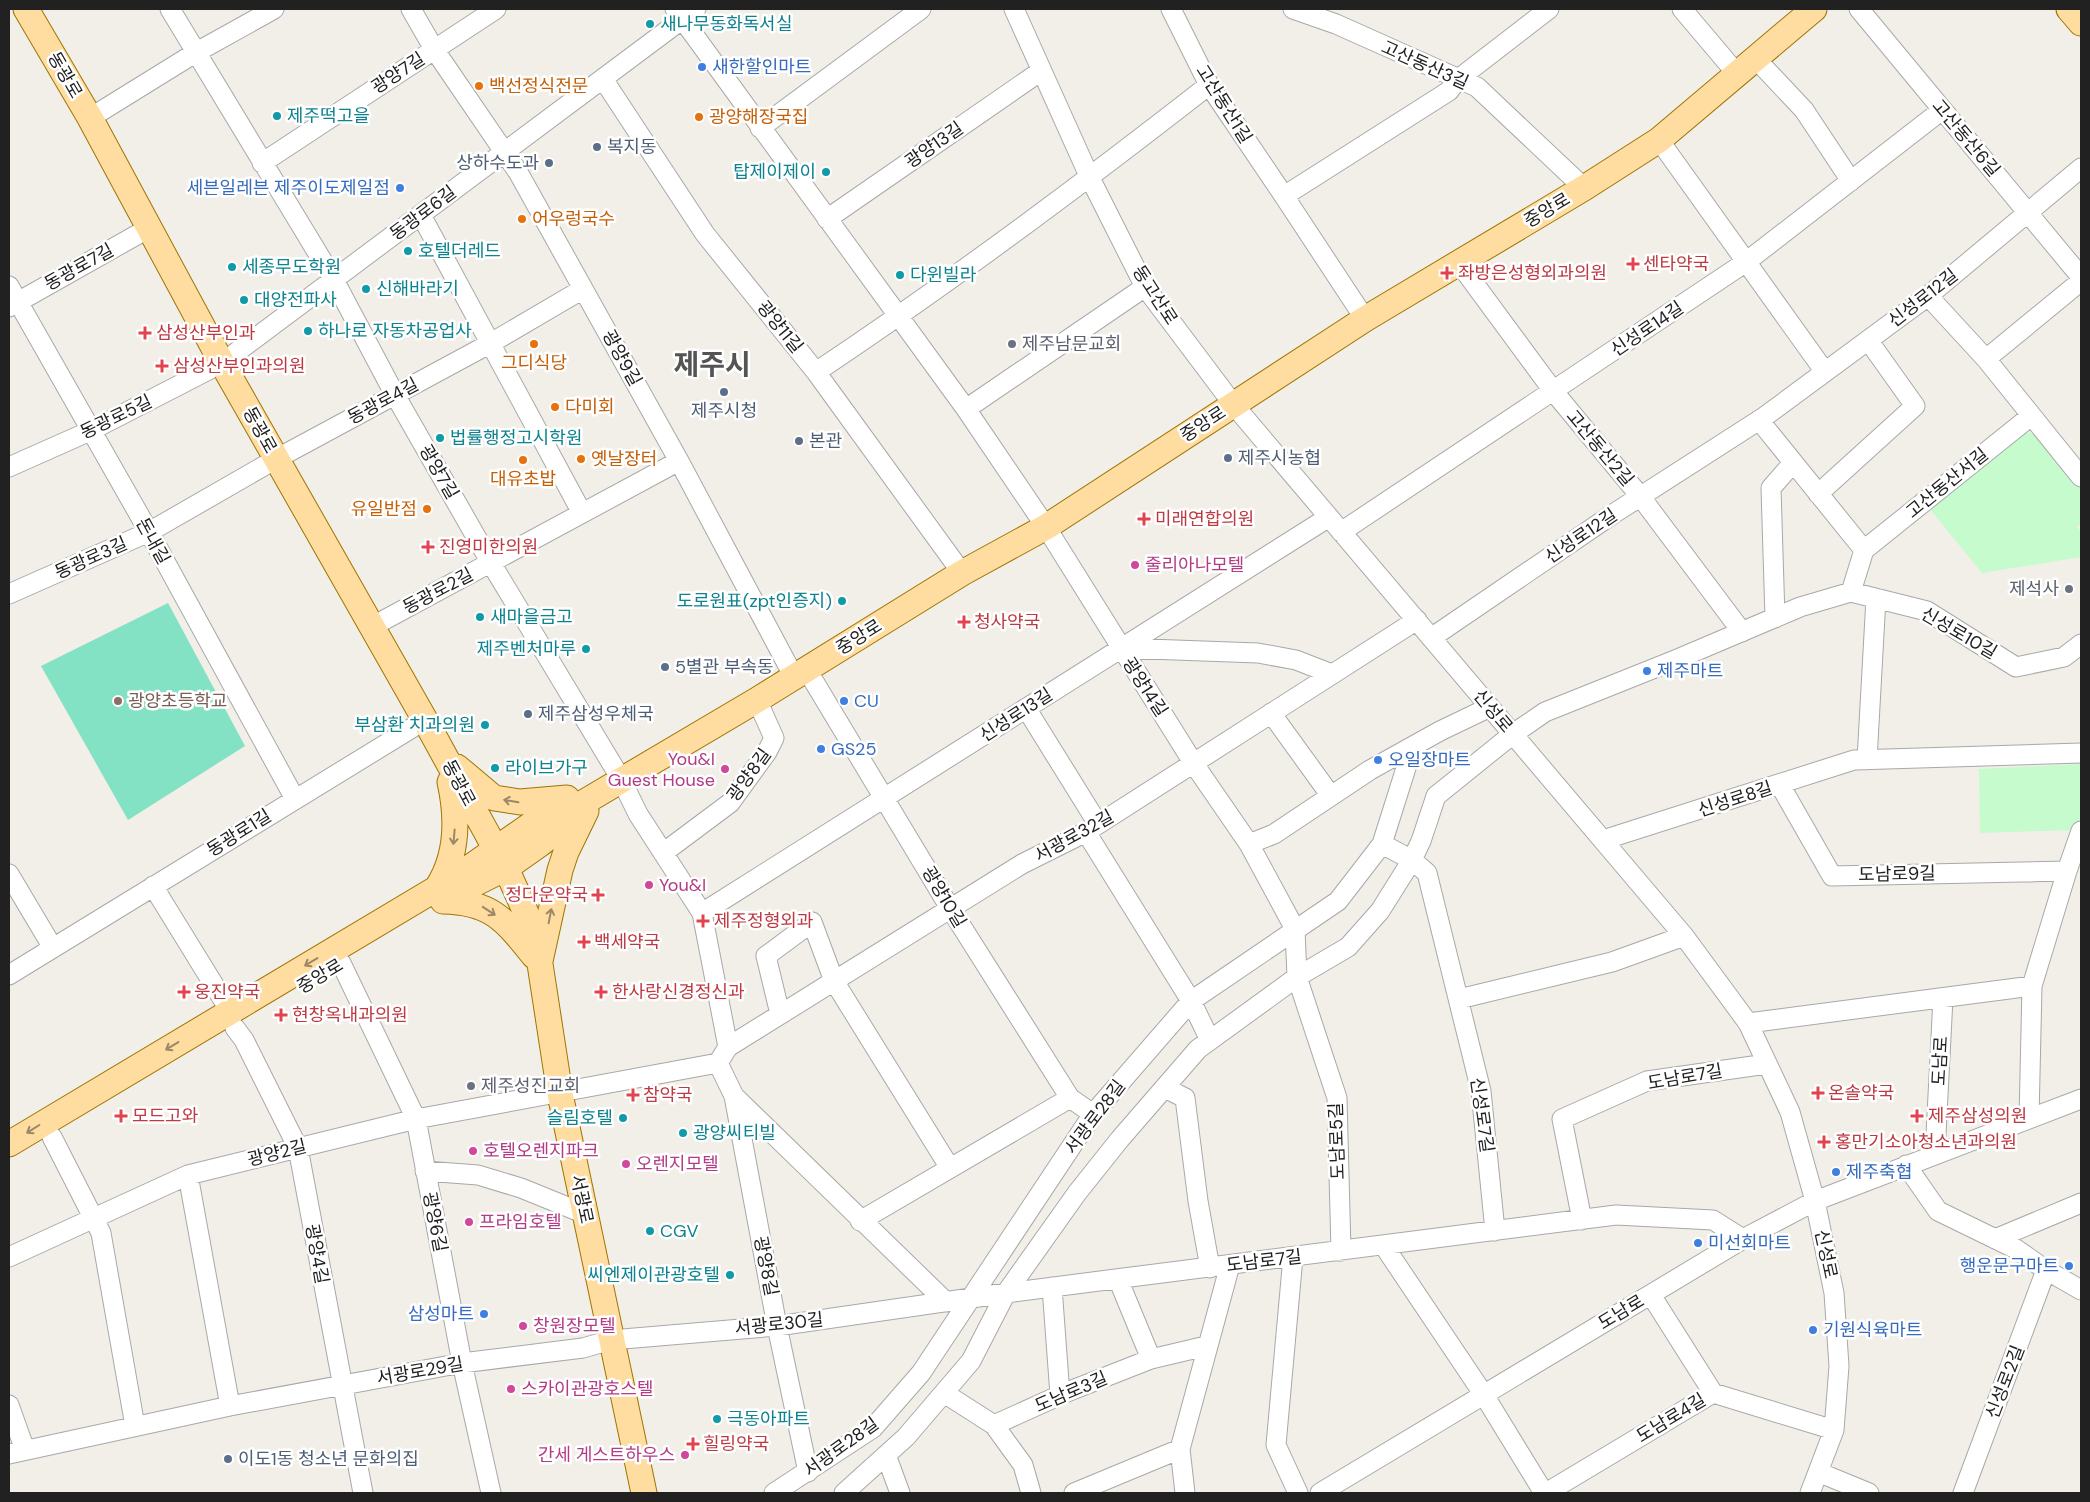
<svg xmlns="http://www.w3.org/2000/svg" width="2090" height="1502" font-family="'DM Sans','Noto Sans KR',sans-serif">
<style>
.park{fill:#c5fbcd}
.pitch{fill:#84e2c4}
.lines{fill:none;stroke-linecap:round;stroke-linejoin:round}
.minor-casing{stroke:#a8a8a8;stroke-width:21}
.major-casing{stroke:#9e7500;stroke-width:27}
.minor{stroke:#fff;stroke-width:19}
.major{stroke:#ffdca0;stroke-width:25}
.oneway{stroke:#9b8867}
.culture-dot{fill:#0f9aa8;stroke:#fff;stroke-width:2}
.shop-dot{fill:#3f7fe0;stroke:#fff;stroke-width:2}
.food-dot{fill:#e8710a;stroke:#fff;stroke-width:2}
.service-dot{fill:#5c6f8a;stroke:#fff;stroke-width:2}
.health-dot{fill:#e0444e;stroke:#fff;stroke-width:2}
.worship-dot{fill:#6b7280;stroke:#fff;stroke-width:2}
.hotel-dot{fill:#d1479c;stroke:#fff;stroke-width:2}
.education-dot{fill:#8d6e63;stroke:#fff;stroke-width:2}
.labels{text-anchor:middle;stroke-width:5;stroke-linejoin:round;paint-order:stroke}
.culture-label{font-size:18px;fill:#0d838f;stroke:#fff;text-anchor:start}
.street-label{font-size:18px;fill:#212121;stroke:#fff}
.shop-label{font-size:18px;fill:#366cbe;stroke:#fff;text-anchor:start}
.food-label{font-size:18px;fill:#c56008;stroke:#fff;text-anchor:start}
.service-label{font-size:18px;fill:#4e5e75;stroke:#fff;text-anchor:start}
.health-label{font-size:18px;fill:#be3a42;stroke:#fff;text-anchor:start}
.worship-label{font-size:18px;fill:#5b616d;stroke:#fff;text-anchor:start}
.hotel-label{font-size:18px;fill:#b23c85;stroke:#fff;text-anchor:start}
.education-label{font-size:18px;fill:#785e54;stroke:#fff;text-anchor:start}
.town-label{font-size:28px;font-weight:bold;fill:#545454;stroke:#fff}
</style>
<rect width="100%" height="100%" fill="#f2efe8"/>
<path class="park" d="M2024,432L2037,434L2081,488V523L2077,527L2081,532V557L1982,573L1929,508Z
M2081,764V815L2075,830L1980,833L1979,769Z"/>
<path class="pitch" d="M168,603L245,746L128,820L41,666Z"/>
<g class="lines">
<g class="minor-casing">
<path id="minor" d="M170,9L334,280L395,395L491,563L621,779L638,814L702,913L728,1047L718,1063
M411,9L434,49L518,172L679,461L794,677
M675,9L966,409L1046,527L1194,764L1249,844L1295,929L1297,977L1337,1098L1341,1251
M1014,9L1090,178L1145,287L1233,404L1684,936L1748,1023L1790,1112L1815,1201L1834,1293L1839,1366L1834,1430L1810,1493
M1171,9L1209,85L1284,196L1449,91L1457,80L1549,9
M1293,9L1336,24L1477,87L1584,188
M1682,9L1737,74
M1859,9L2081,277
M1755,58L1804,110L1851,181
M603,79L705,234L816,372L962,573
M90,118L195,53L274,9
M760,128L921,9
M1659,140L1825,372
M262,163L496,9
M1284,196L1365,319
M421,215L582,513
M827,219L1041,71
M1459,263L1554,392L1640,496L1742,632
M9,286L149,532L295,799
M1928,296L1986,359L2081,477
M9,307L149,228
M1986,359L2081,281
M816,372C951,282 1081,185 1209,85
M966,409L1145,287
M1759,420L1864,550
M9,467L90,431L222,363L696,9
M1818,494L1915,406L1868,340
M1341,532L1746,262L1942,110
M1864,550L2031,416
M1851,592L1864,550
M9,594L149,532L276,459L491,343L583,289
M1775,618L1771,488L1792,464
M373,626L679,461
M1431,638L1613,514L1764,417L1928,296L2081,168
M1120,648L1258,653L1296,660L1332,674
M807,670L950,908L1070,1098L1093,1114
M1026,708L1098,824
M1271,713L1331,796
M1867,760L1876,598
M1780,785L1832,876L2067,871
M1086,832L1191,1001L1210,1040
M1603,840L1854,760L2081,753
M1249,844L1274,834L1370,770L1440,731L1490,707
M1382,844L1412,860L1427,873L1481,1091L1495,1231
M663,853L730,803L767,752L774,738L757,700
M9,874L53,948
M153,886L230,1011
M702,913L1329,517
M341,963L416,1119L462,1363L491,1493
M9,975L425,720
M1459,999L1612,962L1684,936
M780,1014L766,956L812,922L834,981L950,1168
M1748,1023L2032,986
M235,1028L244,1040L298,1148L363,1493
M728,1047L1022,864L1086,832L1417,620
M1165,1088L1185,1098L1198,1201L1210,1268
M734,1096L946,1302
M2029,1119L2032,986L2067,871L2081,831
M52,1137L101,1233L135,1426
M1935,1154L1943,998
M1906,1165L1938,1211L2016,1249L2046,1270L2081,1290
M425,1171L478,1175L521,1188L585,1214
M188,1175L230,1406
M1582,1220L1562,1119L1647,1081L1767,1064
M860,1221L1070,1098
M1995,1239L2081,1203
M1384,1246L1484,1395L1544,1493
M9,1257L188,1175L416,1119L718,1063L734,1096L777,1326L808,1472
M1293,1257L1276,1445L1298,1493
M1118,1279L1151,1359
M1052,1287L1060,1395
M1651,1295L1713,1393
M944,1393L994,1425L1067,1392L1151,1359L1206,1346
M9,1405L25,1450
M994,1425L1023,1465L1031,1493
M9,1454L230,1406L462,1363L583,1348L611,1340L777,1326L1006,1293L1616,1215L1713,1220L1743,1239
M886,1455L900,1493
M1818,1472L1869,1493
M774,1493L873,1428L921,1373L1093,1114L1191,1001L1338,901L1382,844L1412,749
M844,1493L906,1437L971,1361L1006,1293L1077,1193L1120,1139L1198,1049L1297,977L1348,947L1380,911L1412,860L1421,841L1436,796L1513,734L1545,712L1675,660L1800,607L1851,592L1927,611L2016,667L2064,657L2081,644
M1074,1493L1180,1449
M1185,1493L1180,1449L1230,1265
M1320,1493L1743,1239L1815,1201L2081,1099
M1546,1493L1713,1393L1834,1430
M1963,1493L2046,1270"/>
</g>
<g class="major-casing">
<path id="major" d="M26,9L90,118L222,363L425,720L506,868L526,913L540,964L560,1094L644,1493
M2069,9L2081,23
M457,767L494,798L520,802L567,798
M437,888C458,856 458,818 450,782
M454,894L506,868L540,844L558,830L571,810
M443,901C492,902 505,920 534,956
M540,961L560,870L566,852L586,811
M9,1144L459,875L549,812L571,810L757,700L962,573L1046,527L1365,319L1584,188L1659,140L1814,9"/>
</g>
<use href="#minor" class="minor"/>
<use href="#major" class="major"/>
</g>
<defs><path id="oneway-shaft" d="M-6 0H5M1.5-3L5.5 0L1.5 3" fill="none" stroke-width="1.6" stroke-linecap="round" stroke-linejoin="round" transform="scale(1.25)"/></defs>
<g class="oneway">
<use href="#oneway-shaft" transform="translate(511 801) rotate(-170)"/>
<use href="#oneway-shaft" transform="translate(454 837) rotate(95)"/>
<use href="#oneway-shaft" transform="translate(489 911) rotate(33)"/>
<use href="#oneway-shaft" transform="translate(550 916) rotate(-79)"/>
<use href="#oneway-shaft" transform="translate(311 962) rotate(149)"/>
<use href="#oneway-shaft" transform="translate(172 1046) rotate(149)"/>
<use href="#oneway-shaft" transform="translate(33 1129) rotate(148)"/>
</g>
<g class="culture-dot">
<circle cx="650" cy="24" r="5"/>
<circle cx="277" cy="116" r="5"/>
<circle cx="826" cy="172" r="5"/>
<circle cx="408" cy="251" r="5"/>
<circle cx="232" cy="267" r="5"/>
<circle cx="900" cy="275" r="5"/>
<circle cx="366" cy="289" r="5"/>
<circle cx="244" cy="300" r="5"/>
<circle cx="308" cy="331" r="5"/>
<circle cx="440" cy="438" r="5"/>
<circle cx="842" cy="601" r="5"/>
<circle cx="480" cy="617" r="5"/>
<circle cx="586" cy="649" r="5"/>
<circle cx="485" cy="725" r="5"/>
<circle cx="495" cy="768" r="5"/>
<circle cx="623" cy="1118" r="5"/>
<circle cx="683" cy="1133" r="5"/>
<circle cx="650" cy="1231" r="5"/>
<circle cx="730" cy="1275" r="5"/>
<circle cx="717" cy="1419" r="5"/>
</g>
<g class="shop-dot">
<circle cx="702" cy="67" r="5"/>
<circle cx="400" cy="188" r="5"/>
<circle cx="1647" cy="671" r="5"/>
<circle cx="844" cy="701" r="5"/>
<circle cx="821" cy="749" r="5"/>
<circle cx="1378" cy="760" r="5"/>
<circle cx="1836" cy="1172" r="5"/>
<circle cx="1698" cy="1243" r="5"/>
<circle cx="2069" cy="1266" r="5"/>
<circle cx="484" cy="1314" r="5"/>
<circle cx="1813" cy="1330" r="5"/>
</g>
<g class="food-dot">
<circle cx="479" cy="86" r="5"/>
<circle cx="699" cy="117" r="5"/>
<circle cx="522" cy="219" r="5"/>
<circle cx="534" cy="344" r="5"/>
<circle cx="555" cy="407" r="5"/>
<circle cx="581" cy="459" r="5"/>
<circle cx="523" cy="460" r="5"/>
<circle cx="427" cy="509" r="5"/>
</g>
<g class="service-dot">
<circle cx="597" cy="147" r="5"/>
<circle cx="549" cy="163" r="5"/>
<circle cx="724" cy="392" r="5"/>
<circle cx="799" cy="441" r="5"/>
<circle cx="1228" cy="458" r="5"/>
<circle cx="665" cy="667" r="5"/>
<circle cx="528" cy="714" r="5"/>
<circle cx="228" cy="1459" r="5"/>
</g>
<g class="health-dot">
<path d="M1630.5 256.5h5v5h5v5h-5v5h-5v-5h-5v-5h5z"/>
<path d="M1444.5 265.5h5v5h5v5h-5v5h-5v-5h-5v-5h5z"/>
<path d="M142.5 325.5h5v5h5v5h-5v5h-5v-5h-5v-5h5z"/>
<path d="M159.5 358.5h5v5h5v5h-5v5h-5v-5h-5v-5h5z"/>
<path d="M1141.5 511.5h5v5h5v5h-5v5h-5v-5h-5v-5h5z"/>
<path d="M425.5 539.5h5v5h5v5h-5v5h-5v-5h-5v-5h5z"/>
<path d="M961.5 614.5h5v5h5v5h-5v5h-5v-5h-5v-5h5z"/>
<path d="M595.5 887.5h5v5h5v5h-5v5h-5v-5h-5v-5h5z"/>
<path d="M700.5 913.5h5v5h5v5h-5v5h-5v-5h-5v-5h5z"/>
<path d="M581.5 934.5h5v5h5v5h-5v5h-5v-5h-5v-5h5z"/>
<path d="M181.5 984.5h5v5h5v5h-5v5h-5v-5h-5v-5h5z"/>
<path d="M598.5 984.5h5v5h5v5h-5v5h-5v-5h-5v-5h5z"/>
<path d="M278.5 1007.5h5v5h5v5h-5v5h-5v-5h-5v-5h5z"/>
<path d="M1815.5 1085.5h5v5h5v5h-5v5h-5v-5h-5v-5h5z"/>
<path d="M630.5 1087.5h5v5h5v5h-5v5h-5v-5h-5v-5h5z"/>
<path d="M118.5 1108.5h5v5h5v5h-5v5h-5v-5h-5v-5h5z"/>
<path d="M1914.5 1108.5h5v5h5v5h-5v5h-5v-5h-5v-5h5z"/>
<path d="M1821.5 1134.5h5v5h5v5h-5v5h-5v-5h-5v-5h5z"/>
<path d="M690.5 1436.5h5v5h5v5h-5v5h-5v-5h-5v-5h5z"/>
</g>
<g class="worship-dot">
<circle cx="1012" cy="344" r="5"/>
<circle cx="2069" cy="589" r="5"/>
<circle cx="471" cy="1086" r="5"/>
</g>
<g class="hotel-dot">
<circle cx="1135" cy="565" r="5"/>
<circle cx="725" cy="769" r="5"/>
<circle cx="649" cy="885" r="5"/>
<circle cx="473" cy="1151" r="5"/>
<circle cx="626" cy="1164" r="5"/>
<circle cx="469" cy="1222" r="5"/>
<circle cx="523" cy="1326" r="5"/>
<circle cx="511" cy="1389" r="5"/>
<circle cx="685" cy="1455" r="5"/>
</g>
<circle class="education-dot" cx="118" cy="701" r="5"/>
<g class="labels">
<g class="culture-label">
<text x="660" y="30">새나무동화독서실</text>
<text x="287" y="122">제주떡고을</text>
<text x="816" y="178" text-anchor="end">탑제이제이</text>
<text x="418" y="257">호텔더레드</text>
<text x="242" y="273">세종무도학원</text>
<text x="910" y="281">다윈빌라</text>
<text x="376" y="295">신해바라기</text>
<text x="254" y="306">대양전파사</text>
<text x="318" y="337">하나로 자동차공업사</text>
<text x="450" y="444">법률행정고시학원</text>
<text x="832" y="607" text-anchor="end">도로원표(zpt인증지)</text>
<text x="490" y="623">새마을금고</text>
<text x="576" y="655" text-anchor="end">제주벤처마루</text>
<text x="475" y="731" text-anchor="end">부삼환 치과의원</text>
<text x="505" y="774">라이브가구</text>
<text x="613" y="1124" text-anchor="end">슬림호텔</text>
<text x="693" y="1139">광양씨티빌</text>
<text x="660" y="1237">CGV</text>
<text x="720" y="1281" text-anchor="end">씨엔제이관광호텔</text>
<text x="727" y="1425">극동아파트</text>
</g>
<g class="street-label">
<text transform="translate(1425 65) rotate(24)" y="6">고산동산3길</text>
<text transform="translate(398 73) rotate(-33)" y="6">광양7길</text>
<text transform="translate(65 75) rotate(60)" y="6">동광로</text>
<text transform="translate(1224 104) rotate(58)" y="6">고산동산1길</text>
<text transform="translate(1966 138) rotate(50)" y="6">고산동산6길</text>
<text transform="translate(934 145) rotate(-35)" y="6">광양13길</text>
<text transform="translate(1547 210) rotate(-31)" y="6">중앙로</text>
<text transform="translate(423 213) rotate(-37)" y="6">동광로6길</text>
<text transform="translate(79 267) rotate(-29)" y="6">동광로7길</text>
<text transform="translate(1155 295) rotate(57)" y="6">동고산로</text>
<text transform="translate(1923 298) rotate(-38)" y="6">신성로12길</text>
<text transform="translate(780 327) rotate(51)" y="6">광양11길</text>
<text transform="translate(1647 329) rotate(-34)" y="6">신성로14길</text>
<text transform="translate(622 358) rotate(61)" y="6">광양9길</text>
<text transform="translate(383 401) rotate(-28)" y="6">동광로4길</text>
<text transform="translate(116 417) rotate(-26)" y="6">동광로5길</text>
<text transform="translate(1203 424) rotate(-33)" y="6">중앙로</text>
<text transform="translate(260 430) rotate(61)" y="6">동광로</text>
<text transform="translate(1600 448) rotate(50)" y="6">고산동산2길</text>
<text transform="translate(439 472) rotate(60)" y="6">광양7길</text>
<text transform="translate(1947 483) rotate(-39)" y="6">고산동산서길</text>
<text transform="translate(1581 536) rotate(-34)" y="6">신성로12길</text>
<text transform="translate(153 541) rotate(61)" y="6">돈내길</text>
<text transform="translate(91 558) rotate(-24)" y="6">동광로3길</text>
<text transform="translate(438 591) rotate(-28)" y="6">동광로2길</text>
<text transform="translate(1959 633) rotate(30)" y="6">신성로10길</text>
<text transform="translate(859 637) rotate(-32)" y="6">중앙로</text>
<text transform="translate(1145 687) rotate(57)" y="6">광양14길</text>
<text transform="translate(1493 711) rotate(50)" y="6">신성로</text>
<text transform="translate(1016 715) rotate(-33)" y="6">신성로13길</text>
<text transform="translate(749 775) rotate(-54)" y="6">광양8길</text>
<text transform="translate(459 783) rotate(62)" y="6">동광로</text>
<text transform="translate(1735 799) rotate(-18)" y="6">신성로8길</text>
<text transform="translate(239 833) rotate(-32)" y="6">동광로1길</text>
<text transform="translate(1074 836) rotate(-29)" y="6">서광로32길</text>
<text transform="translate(1897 874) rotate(-1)" y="6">도남로9길</text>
<text transform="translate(944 897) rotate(59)" y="6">광양10길</text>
<text transform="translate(320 976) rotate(-31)" y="6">중앙로</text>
<text transform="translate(1940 1061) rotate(-87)" y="6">도남로</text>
<text transform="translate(1685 1077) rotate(-10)" y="6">도남로7길</text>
<text transform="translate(1482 1115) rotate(82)" y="6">신성로7길</text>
<text transform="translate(1095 1117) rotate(-53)" y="6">서광로28길</text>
<text transform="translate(1337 1141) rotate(-92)" y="6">도남로5길</text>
<text transform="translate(277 1153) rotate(-14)" y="6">광양2길</text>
<text transform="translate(582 1199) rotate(78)" y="6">서광로</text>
<text transform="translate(435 1222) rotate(79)" y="6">광양6길</text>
<text transform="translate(317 1254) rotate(80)" y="6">광양4길</text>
<text transform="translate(1826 1254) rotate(78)" y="6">신성로</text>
<text transform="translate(1264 1261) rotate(-7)" y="6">도남로7길</text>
<text transform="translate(766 1266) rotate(79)" y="6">광양8길</text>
<text transform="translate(1621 1312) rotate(-31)" y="6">도남로</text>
<text transform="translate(779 1324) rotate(-6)" y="6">서광로30길</text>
<text transform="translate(420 1371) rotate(-10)" y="6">서광로29길</text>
<text transform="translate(2005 1382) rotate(-69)" y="6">신성로2길</text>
<text transform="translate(1071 1392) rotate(-23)" y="6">도남로3길</text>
<text transform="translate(1671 1418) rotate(-31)" y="6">도남로4길</text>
<text transform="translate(841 1447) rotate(-36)" y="6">서광로28길</text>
</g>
<g class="shop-label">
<text x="712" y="73">새한할인마트</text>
<text x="390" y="194" text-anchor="end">세븐일레븐 제주이도제일점</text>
<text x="1657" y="677">제주마트</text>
<text x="854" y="707">CU</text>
<text x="831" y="755">GS25</text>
<text x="1388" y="766">오일장마트</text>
<text x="1846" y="1178">제주축협</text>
<text x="1708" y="1249">미선회마트</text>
<text x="2059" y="1272" text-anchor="end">행운문구마트</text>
<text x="474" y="1320" text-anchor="end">삼성마트</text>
<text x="1823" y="1336">기원식육마트</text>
</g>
<g class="food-label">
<text x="489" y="92">백선정식전문</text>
<text x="709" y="123">광양해장국집</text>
<text x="532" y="225">어우렁국수</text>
<text x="534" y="369" text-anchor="middle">그디식당</text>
<text x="565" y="413">다미회</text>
<text x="591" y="465">옛날장터</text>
<text x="523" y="485" text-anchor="middle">대유초밥</text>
<text x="417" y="515" text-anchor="end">유일반점</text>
</g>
<g class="service-label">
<text x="607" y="153">복지동</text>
<text x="539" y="169" text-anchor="end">상하수도과</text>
<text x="724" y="417" text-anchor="middle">제주시청</text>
<text x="809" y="447">본관</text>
<text x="1238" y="464">제주시농협</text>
<text x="675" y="673">5별관 부속동</text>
<text x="538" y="720">제주삼성우체국</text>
<text x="238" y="1465">이도1동 청소년 문화의집</text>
</g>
<g class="health-label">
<text x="1643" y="270">센타약국</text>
<text x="1458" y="279">좌방은성형외과의원</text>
<text x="156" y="339">삼성산부인과</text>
<text x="173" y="372">삼성산부인과의원</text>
<text x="1155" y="525">미래연합의원</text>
<text x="439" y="553">진영미한의원</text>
<text x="974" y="628">청사약국</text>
<text x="588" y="901" text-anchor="end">정다운약국</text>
<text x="714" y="927">제주정형외과</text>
<text x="594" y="948">백세약국</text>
<text x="194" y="998">웅진약국</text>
<text x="612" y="998">한사랑신경정신과</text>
<text x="292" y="1021">현창옥내과의원</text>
<text x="1828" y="1099">온솔약국</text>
<text x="643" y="1101">참약국</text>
<text x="132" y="1122">모드고와</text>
<text x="1928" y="1122">제주삼성의원</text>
<text x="1835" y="1148">홍만기소아청소년과의원</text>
<text x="703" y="1450">힐링약국</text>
</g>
<g class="worship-label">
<text x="1022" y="350">제주남문교회</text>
<text x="2059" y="595" text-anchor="end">제석사</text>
<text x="481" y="1092">제주성진교회</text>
</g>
<g class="hotel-label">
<text x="1145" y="571">줄리아나모텔</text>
<text x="715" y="765" text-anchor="end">You&amp;I<tspan x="715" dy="21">Guest House</tspan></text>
<text x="659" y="891">You&amp;I</text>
<text x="483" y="1157">호텔오렌지파크</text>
<text x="636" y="1170">오렌지모텔</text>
<text x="479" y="1228">프라임호텔</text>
<text x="533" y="1332">창원장모텔</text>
<text x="521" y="1395">스카이관광호스텔</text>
<text x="675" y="1461" text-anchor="end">간세 게스트하우스</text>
</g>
<g class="education-label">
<text x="128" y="707">광양초등학교</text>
</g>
<g class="town-label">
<text x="712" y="374">제주시</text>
</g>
</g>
<rect width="2090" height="1502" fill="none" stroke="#212121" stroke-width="20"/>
</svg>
